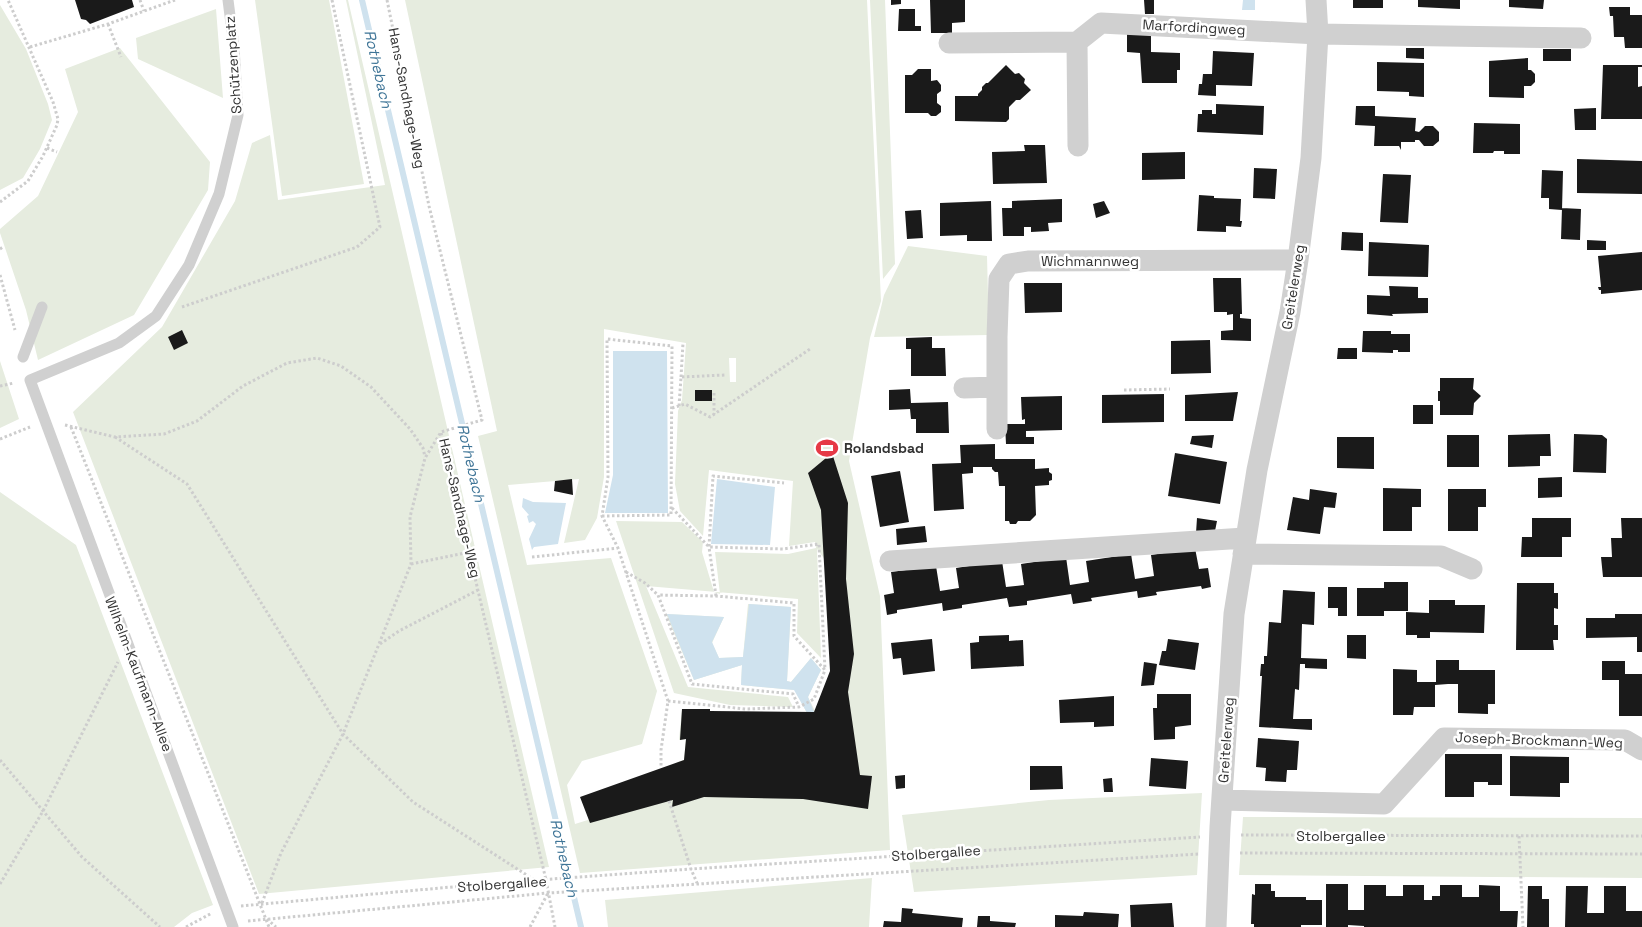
<svg xmlns="http://www.w3.org/2000/svg" width="1642" height="927" font-family="'Space Grotesk',sans-serif">
<style>
.green{fill:#e6ecdf;fill-rule:evenodd}
.water{fill:#cfe2ee}
.lines{fill:none;stroke-linecap:round;stroke-linejoin:round}
.stream{stroke:#cfe2ee;stroke-width:6}
.building{fill:#1a1a1a}
.path{stroke:#cdcdcd;stroke-width:3;stroke-dasharray:2.5 2.5;stroke-linecap:butt}
.service{stroke:#d0d0d0;stroke-width:11}
.minor{stroke:#d0d0d0;stroke-width:21}
.labels{text-anchor:middle;stroke-width:5;stroke-linejoin:round;paint-order:stroke}
.street-label{font-size:14px;fill:#333;stroke:#fff}
.poi-label{font-size:14px;font-weight:bold;fill:#333;stroke:#fff;text-anchor:start}
.water-label{font-size:15px;font-style:italic;fill:#3f7597;stroke:#fff}
</style>
<rect width="100%" height="100%" fill="#fff"/>
<path class="green" d="M255,0H329L364,184L282,196Z
M346,0H348L549,867L259,894L73,412L162,327L235,201L252,143L270,135L278,200L385,185Z
M405,0H867L881,301L870,338L849,461L880,596L890,850L580,873L478,436L497,431ZM604,329L686,343L682,400L678,411L675,484L680,511L703,536L709,470L793,481L789,546L815,542L816,548L788,554L715,552L720,594L714,592L702,552L703,542L682,522L616,521L674,693L730,705L793,707L788,697L688,687L646,586L798,599L797,633L821,658L817,549L829,565L839,717H818L808,697L821,670L811,658L791,682L787,681L791,607L748,604L743,657L719,658L712,643L724,617L666,614L694,680L742,665L741,685L795,690L809,717H709L682,709L679,740L686,739L684,760L678,762L591,819L575,824L567,785L582,761L642,744L657,691L611,558L527,565L508,485L579,479L564,543L585,540L597,518L604,477ZM729,358H736V382H730Z
M870,0H885L895,264L883,279Z
M0,5L26,49L48,104L52,120L40,149L23,178L0,190Z
M216,9L223,98L138,59L136,38Z
M120,48L210,162L208,190L134,315L38,360L26,310L0,233V229L38,196L78,112L65,69Z
M908,246L987,256L989,335L874,337L884,295Z
M0,361L19,419L0,428Z
M0,492L76,545L213,905L192,913L174,927H0Z
M1202,793L1197,875L914,892L902,815L1049,800Z
M1243,817L1642,818V878L1239,875Z
M872,878L869,927H608L605,900Z"/>
<path class="water" d="M1243,0H1255V10H1242Z
M613,351H667L668,513H605L613,475Z
M717,479L775,487L770,545L711,544Z
M523,498L533,502L566,503L558,544L534,547L532,550L529,539L536,524L533,521L529,523L527,516L529,515L522,507Z
M749,604L791,607L787,681L791,682L811,658L821,670L808,697L814,712V725L794,690L741,685L742,665L694,680L667,614L724,617L712,642L719,658L743,657Z"/>
<g class="lines">
<path class="stream" d="M362,0L581,927"/>
</g>
<path class="building" d="M75,0H132L134,7L90,24L86,20L81,19Z
M891,0H901V4L891,5Z
M930,0H965V22L952,23V33H931Z
M1144,0H1154V14H1145Z
M1353,0H1383V8H1353Z
M1418,0H1460V9L1418,7Z
M1509,0H1544L1543,9L1509,7Z
M1609,7H1630V15H1642V48H1625L1624,37H1614L1613,16H1610Z
M899,9H915V26H921V31H898Z
M1127,33L1151,34V52L1180,53V70H1177V83H1142L1140,53L1127,52Z
M1406,48H1424V59L1406,58Z
M1543,49H1571V61H1543Z
M1213,51L1254,53L1252,86L1216,85V96L1198,95L1199,84H1202L1203,74H1212Z
M1528,58V70H1531L1535,74V82L1531,86H1524V98L1489,97V61Z
M1377,62L1424,63V97L1409,96V92L1377,91Z
M1006,65L1015,74L1019,73L1025,79L1024,83L1031,90L1020,100H1016L1009,107V119L1006,122L955,121V96H978V94L982,90V87L986,83H988Z
M1603,65H1642V67H1638V87L1642,86V119H1601Z
M918,69H931V81L937,80L941,85V91L937,94V103L941,106V112L936,116H931L928,113H905V75H912Z
M1216,104L1264,106L1263,135L1197,132L1198,114H1202V110H1212V114H1216Z
M1356,106H1375V116L1416,118L1415,131L1419,132L1425,126H1433L1439,132V141L1433,146H1424L1419,140H1415V142H1401V150L1399,146H1374L1375,126L1355,125Z
M1596,108V130H1575L1574,109Z
M1474,123L1520,124V154H1504V151H1494L1493,153H1473Z
M1024,145H1045L1047,183L993,184L992,152L1025,151Z
M1185,152V179L1142,180V153Z
M1577,159L1642,161V194L1577,193Z
M1254,168L1277,169L1275,199L1253,198Z
M1542,170L1563,171L1562,210L1549,209V198H1541Z
M1383,174L1411,175L1408,223L1380,222Z
M1199,195L1214,196V198L1241,199L1240,221H1242L1241,227L1226,226V232L1197,231Z
M1062,199V222L1048,223L1049,231L1031,232V227H1024V236H1003L1002,208H1012V201Z
M991,201L992,241H967V235L940,236V203Z
M1104,201L1110,213L1096,218L1093,204Z
M1562,208L1581,209L1580,240L1561,239Z
M921,210L923,238L907,239L905,211Z
M1342,232L1363,233V251L1341,250Z
M1587,240L1606,241V250H1587Z
M1369,242L1429,245L1428,277L1368,276Z
M1642,252V290L1601,294V290H1599L1598,287H1601L1598,256Z
M1213,278H1241L1242,314H1240V318L1251,319V341L1221,340V331L1233,330V314L1227,315V312H1214Z
M1024,283H1062V312L1025,313Z
M1389,286L1418,287V298H1428V313L1392,314L1393,316L1367,314V295L1390,296Z
M182,330L188,343L174,350L168,337Z
M1363,331H1391V334H1410V352H1398V350H1393V353L1362,352Z
M932,337V348H945L946,376H911V349H906V338Z
M1210,340L1211,373L1171,374V341Z
M1338,348H1357V359H1337Z
M1440,378H1474L1473,389L1481,396L1474,403L1473,415H1440V401H1438V391H1440Z
M910,389L911,403L948,402L949,433H916V419H911L910,409L889,410V390Z
M695,390H712V401H695Z
M1238,392L1233,421H1185V395Z
M1164,394V422L1102,423V395Z
M1062,396V430L1026,431V437H1034V444H1006L1005,424H1025V419L1022,420L1021,397Z
M1413,405H1433V424H1413Z
M1550,434L1551,456H1540V466L1508,467V435Z
M1574,434L1602,435L1607,439L1606,473L1573,472Z
M1214,435L1212,448L1190,444L1192,436Z
M1447,435H1479V467H1447Z
M1337,437H1374V469L1337,468Z
M995,444V459H1035V469L1049,468V472L1052,474V480L1049,481V485L1035,486L1036,515L1030,521H1018L1016,524H1010L1009,521H1005V486H999L998,472H995L992,469V467H973V473L962,474L964,509L934,511L932,464L961,463L960,445Z
M832,453L848,503L846,579L854,654L848,692L860,775L872,776L868,809L803,799L704,797L672,807L673,800L590,823L580,797L684,760L686,739L680,740L682,709H710V711L814,712L830,671L821,510L808,473Z
M1175,453L1227,462L1220,504L1168,496Z
M900,471L909,522L880,527L871,476Z
M1562,477V497L1538,498V478Z
M572,479L573,495L554,491L555,481Z
M1383,488L1421,489V507H1412V531H1383Z
M1310,489L1337,493L1335,508L1324,507L1320,534L1287,530L1293,497L1309,500Z
M1448,489H1486V507H1478V531H1448Z
M1197,518L1217,521L1215,531L1196,533Z
M1532,518H1571V537H1562V557H1521L1522,537H1532Z
M1621,518H1642V577H1603L1601,557H1612L1611,538H1622Z
M925,526L927,542L897,545L896,529Z
M1195,548L1199,569L1208,568L1211,587L1202,589L1201,586L1156,592L1157,595L1138,598L1137,591L1091,598L1092,601L1073,604L1071,594L1027,601V605L1009,607L1007,598L962,605V608L943,611L942,603L897,610V613L887,615L884,595L894,593L891,572L936,566L940,591L959,588L956,568L1002,561L1006,587L1024,585L1021,564L1066,557L1070,585L1089,582L1086,561L1131,554L1135,579L1154,576L1151,555Z
M1384,582H1408V611H1384V616H1357V588H1384Z
M1517,583H1554V593H1558V609L1554,608V625H1558V640H1553L1554,650H1516Z
M1328,587H1347V616H1338V608H1328Z
M1283,590L1315,592L1314,625L1302,624L1301,658L1327,659V669L1305,668V664H1300L1299,690L1295,689L1293,719H1312V730L1259,727L1262,676H1260L1261,664H1264V656H1267L1269,622L1281,623Z
M1429,600H1455V605H1485L1484,633L1430,632V638H1417V635H1406V612L1429,613Z
M1615,614H1642V652H1637V637L1586,638V618H1615Z
M1009,635V641L1023,640L1024,666L971,669L970,643L979,642V636Z
M1347,635H1366V659L1347,658Z
M932,639L935,671L903,675L901,658L893,659L891,643Z
M1168,639L1199,643L1195,670L1159,665L1162,651H1166Z
M1436,660H1459V670H1495V704H1488V714L1458,713V684H1448L1435,685V707H1414L1413,715H1393V669L1417,670V682H1436Z
M1602,661H1625V674H1642V716H1619V680H1602Z
M1144,662L1157,664L1154,685L1141,686Z
M1157,694H1191V725L1175,727V739L1154,740L1153,708H1157Z
M1114,696V726L1094,727V722L1060,723L1059,700Z
M1258,738L1299,741L1297,770H1287L1286,782L1265,781L1266,768L1256,767Z
M1445,754H1502V785H1488V782H1474V797H1445Z
M1510,756L1569,757V783H1560V797L1510,796Z
M1151,758L1188,761L1186,789L1149,786Z
M1030,766H1062L1063,789L1030,790Z
M905,775V788L896,789L895,776Z
M1112,778L1113,792H1104L1103,779Z
M1255,884H1271V891H1275V897H1306V900H1322V925H1301V927H1254V924H1251L1252,894L1255,895Z
M1326,884H1348V910H1364V885H1386V896H1403V885H1424V900H1432V896H1440V885H1462V897H1479V885L1500,886V911H1518L1517,927H1364V926L1348,925V927H1326Z
M1528,886H1542V899H1549V927H1527Z
M1566,886H1588L1587,913H1604V886H1626V911H1642V927H1565Z
M1172,903L1174,927H1131L1130,905Z
M902,908L913,909L912,913L963,918L962,927H883L884,921L901,922Z
M1084,912L1119,914L1118,927H1055V915L1083,916Z
M978,916H990V921L1016,923L1015,927H977Z"/>
<g class="lines">
<path class="path" d="M140,0L144,11
M387,0L429,206L482,420L441,432
M108,24L121,57
M30,47L108,24L175,0
M47,148L57,152
M0,202L28,181L43,156L57,125L58,119L53,102L8,0
M0,249L3,247
M0,275L15,330
M182,307L357,247L380,227L332,0
M681,377L683,343
M0,386L14,383
M1124,390L1170,389
M714,393V414
M679,406L681,377L725,375
M672,408L685,404L710,417L810,349
M65,425L115,437L164,434L197,421L243,386L287,363L317,358L341,366L371,387L410,429L423,448L425,457
M71,427L269,927
M441,433L546,880L555,927
M115,437L187,484L343,734L413,802L536,881
M0,439L30,427
M672,508L709,547L783,549L819,544L825,670
M602,516L671,515L672,346L607,339L608,477L602,516L618,548
M532,557L618,548L668,701L661,750V768
M411,564L470,552
M626,572L645,583L658,595
M716,596L709,547L713,476L784,483
M380,644L399,631L478,590
M668,701L746,709L799,707L814,699L825,670L794,636V603L716,596L658,595L692,684L793,694L799,707
M0,760L82,857L160,927
M669,801L691,869L697,883
M1241,835L1642,836
M1519,836L1523,927
M1240,853L1642,854
M0,884L43,811L118,662
M262,903L281,853L343,734L411,564L410,517L425,458L441,432
M241,906L496,883L691,869L1200,837
M267,919L276,927
M248,921L548,893L1199,854
M186,927L212,913
M530,927L548,893"/>
<path class="service" d="M228,0L234,47L238,115L219,194L189,265L156,316L119,343L30,380L233,927
M23,357L42,307"/>
<path class="minor" d="M1077,42L1078,146
M949,43L1077,42L1101,23L1318,34L1581,38
M964,388L996,387
M997,429V337L999,279L1009,264L1028,261L1298,260
M1243,554L1441,556L1472,569
M890,561L1245,538
M1222,800L1384,804L1444,738L1625,740L1642,750
M1216,927L1220,827L1234,614L1257,470L1290,312L1298,260L1311,158L1318,34L1316,0"/>
</g>
<defs>
<g id="stadium-bare" transform="scale(1.725)"><path d="M0-5a6.5 5 0 1 0 0 10a6.5 5 0 1 0 0-10ZM-3.5-1.8h7v3.6h-7Z" fill="#e63946" stroke="#fff" stroke-width="2.5" paint-order="stroke"/></g>
</defs>
<g fill-rule="evenodd">
<use href="#stadium-bare" x="827" y="448"/>
</g>
<g class="labels">
<g class="street-label">
<text transform="translate(1194 27) rotate(3)" y="5">Marfordingweg</text>
<text transform="translate(233 65) rotate(-94)" y="5">Schützenplatz</text>
<text transform="translate(407 98) rotate(79)" y="5">Hans-Sandhage-Weg</text>
<text x="1090" y="266">Wichmannweg</text>
<text transform="translate(1293 287) rotate(-81)" y="5">Greitelerweg</text>
<text transform="translate(460 508) rotate(77)" y="5">Hans-Sandhage-Weg</text>
<text transform="translate(139 674) rotate(69)" y="5">Wilhelm-Kaufmann-Allee</text>
<text transform="translate(1226 740) rotate(-86)" y="5">Greitelerweg</text>
<text transform="translate(1539 740) rotate(2)" y="5">Joseph-Brockmann-Weg</text>
<text x="1341" y="841">Stolbergallee</text>
<text transform="translate(936 853) rotate(-4)" y="5">Stolbergallee</text>
<text transform="translate(502 884) rotate(-4)" y="5">Stolbergallee</text>
</g>
<g class="poi-label">
<text x="844" y="453">Rolandsbad</text>
</g>
<g class="water-label">
<text transform="translate(378 69) rotate(77)" y="5">Rothebach</text>
<text transform="translate(471 463) rotate(77)" y="5">Rothebach</text>
<text transform="translate(564 858) rotate(77)" y="5">Rothebach</text>
</g>
</g>
</svg>
